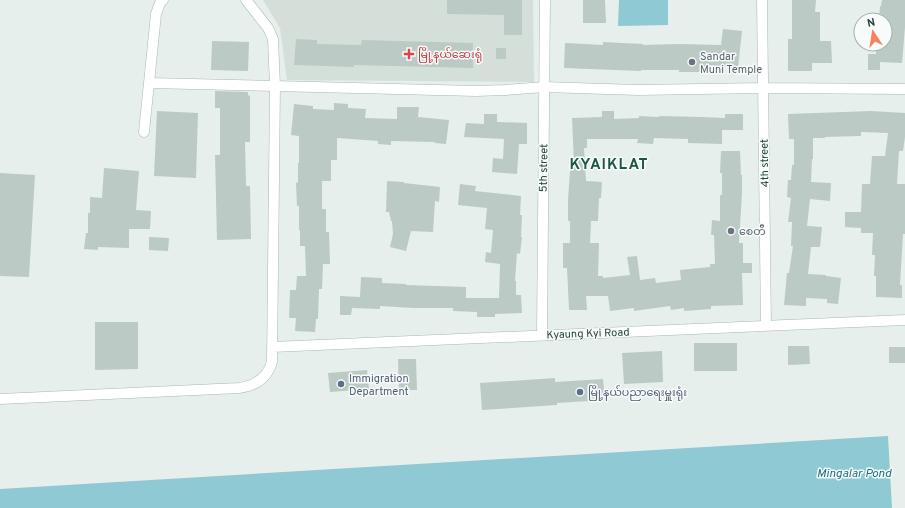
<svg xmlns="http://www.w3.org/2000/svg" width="905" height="508" font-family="Overpass,'Noto Sans Myanmar',sans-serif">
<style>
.built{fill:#d4dfda}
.water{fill:#8ec9d4}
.building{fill:#bbcac4}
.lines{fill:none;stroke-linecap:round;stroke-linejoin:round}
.minor-casing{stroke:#a8b8b2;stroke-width:11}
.minor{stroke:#fff;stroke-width:10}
.health-dot{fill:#e0444e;stroke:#f7fbf9;stroke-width:1.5}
.worship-dot{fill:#6b7280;stroke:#f7fbf9;stroke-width:1.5}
.service-dot{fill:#5c6f8a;stroke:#f7fbf9;stroke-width:1.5}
.labels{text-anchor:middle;stroke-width:3;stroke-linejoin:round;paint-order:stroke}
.health-label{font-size:11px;fill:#be3a42;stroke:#f7fbf9;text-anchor:start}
.worship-label{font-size:11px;fill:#5b616d;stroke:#f7fbf9;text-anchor:start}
.street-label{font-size:11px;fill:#24423a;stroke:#f7fbf9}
.service-label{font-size:11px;fill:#4e5e75;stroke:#f7fbf9;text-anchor:start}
.water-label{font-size:12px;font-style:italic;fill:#1c6f80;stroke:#f7fbf9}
.district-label{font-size:15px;font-weight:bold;letter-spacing:1px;fill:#1f5548;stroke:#f7fbf9}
</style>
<rect width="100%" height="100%" fill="#e6efeb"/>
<path class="built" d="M263,0H533L534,82L287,80L280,28Z"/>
<path class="water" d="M619,0H668V25L618,26Z
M888,436L892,508H0V489Z"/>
<path class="building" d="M447,0H522V35H504V15L447,14Z
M583,0H605L606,23H583Z
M792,0H816L815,12H820V41H831L832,63H812V71H788V39H792Z
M882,0H905V27L902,63L880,62V70H868V54H876V44H885V20H879L880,6H881Z
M723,29L742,31L738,68L707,65L706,72H679V70H641V71L564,68L565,43L603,45V42L643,44V45L679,44L721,45Z
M296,39L317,40V44L361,45L362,40L473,43V68L354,65V67L294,65Z
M212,41L249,42L248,71L211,70Z
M496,48H506V59H496Z
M215,91L248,92V95L250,96V142H245L246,186H250L251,239L217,240L215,155H220V108H215Z
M334,103L348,104V108L366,109L365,118L397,119V107H419L418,117L449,120L446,144L434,143L435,142L391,141V145L378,144V141L337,138V160H331V181H322V209H326V232H329L330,264H323L322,289H319L318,319H316L315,332L295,331L296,318H289L290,290H296L297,276H306L305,246H300V230H299V206H297L296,183L298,182V163H299V136L291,135L294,104L313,106V109L334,110Z
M157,111L198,113L196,178L154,176Z
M602,111H614V119L639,118V116L659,117V116L701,117L725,118V114H743V130H722V144L688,143V139L654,138L653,144L637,143L638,139H587V148H584L586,181L602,182L601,198H599L598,221H591L590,243H599L598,276H603V278L630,275L627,257L637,256L640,280L655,278L656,283L681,280L680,270L710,267V264H715L714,235H711L712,220L720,221V195H722V173H720L721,151H740L741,175H742V193L739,243H743V263H752V273H742L743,305L711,306V309L684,311V308L671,310L670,306L634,311V308L610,311L608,296H586L587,310H569L567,268H563V243H570V221H568V200L570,171V164H574L572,118L602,117Z
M871,111L905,113V137L903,151H899L897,184H905V234H903L900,285H902V298L876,297V276H874L875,255H872L873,233H861V228L845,227V212H861L862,184H870L872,156H885L888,133L861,132V136L825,137V138H813V159H812L811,182L831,183L830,201L810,199L807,226L822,227L820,247H811L808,274L826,275V276L841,278L838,304L827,303V299L806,298V306L784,305L787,273H789L793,246H791L792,222H788L791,198L787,197L788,180H791L792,165H794V139H789L788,114Z
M484,114H497V122L527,123V144H519L517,174L492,172L493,158L503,159L504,139L464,137L466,123L484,124Z
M104,168L139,171L136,210L151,211L150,229H129V248L98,247V250L84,249L86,233H88V213H90V197L102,198Z
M0,173L35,175L29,277L0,276Z
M387,181L404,182V183L440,187L439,202L435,201L433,232L411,231L406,251L390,247L393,234L392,221H391L389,212H386Z
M460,184L476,186L475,191L521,196L520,215H522L521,237H522L520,254L517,253L515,281H516V295H521L522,313L495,314V317H477V312L453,311V308H414L380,306V309L352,308L351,315H340V296L360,297L361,277L382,278V283L406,284V285L466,287V298H499L500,264L485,262L486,252L491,253L493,230L485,229L487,208L458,205Z
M149,237L169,238L168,251L149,250Z
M95,322H138V369L95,370Z
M694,343H737V371H694Z
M788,346H809L810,364L788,365Z
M889,347H905V363H889Z
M662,351L663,382L624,384L622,353Z
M398,359H416L417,390H399Z
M367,370L369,389L330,392L328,373Z
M555,378V382L603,379L605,400L557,403V405L482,410L480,383Z"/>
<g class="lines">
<g class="minor-casing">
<path id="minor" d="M762,0L766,326
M149,83L476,91L505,90L544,87L638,90L763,88L905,89
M144,132L156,14L160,3L163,0
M542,335L545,0
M272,347L905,320
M0,399L239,388C255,386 267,379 272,362L275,86L273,39L268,28L246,0"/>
</g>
<use href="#minor" class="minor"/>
</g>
<path class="health-dot" d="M407 48h4v4h4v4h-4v4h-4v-4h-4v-4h4z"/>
<g class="worship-dot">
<circle cx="692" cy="62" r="4"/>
<circle cx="731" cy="231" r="4"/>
</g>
<g class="service-dot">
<circle cx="341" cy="384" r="4"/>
<circle cx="580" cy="392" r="4"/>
</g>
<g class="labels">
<g class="health-label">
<text x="418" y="58">မြို့နယ်ဆေးရုံ</text>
</g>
<g class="worship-label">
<text x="700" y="60">Sandar<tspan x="700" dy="13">Muni Temple</tspan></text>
<text x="739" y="235">စေတီ</text>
</g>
<g class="street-label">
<text transform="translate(764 163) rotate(-91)" y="4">4th street</text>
<text transform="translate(543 168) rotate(-89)" y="4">5th street</text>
<text transform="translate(588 333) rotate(-2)" y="4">Kyaung Kyi Road</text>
</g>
<g class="service-label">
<text x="349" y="382">Immigration<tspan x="349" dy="13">Department</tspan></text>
<text x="588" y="396">မြို့နယ်ပညာရေးမှူးရုံး</text>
</g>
<g class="water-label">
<text x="854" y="477">Mingalar Pond</text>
</g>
<g class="district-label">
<text x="609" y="169">KYAIKLAT</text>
</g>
</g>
<g transform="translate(873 32) rotate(348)"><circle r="19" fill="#f7fbf9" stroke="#a3b1ad"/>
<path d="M0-3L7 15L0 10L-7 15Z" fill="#f4845f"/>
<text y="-6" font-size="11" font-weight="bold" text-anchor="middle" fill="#24423a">N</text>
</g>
</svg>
